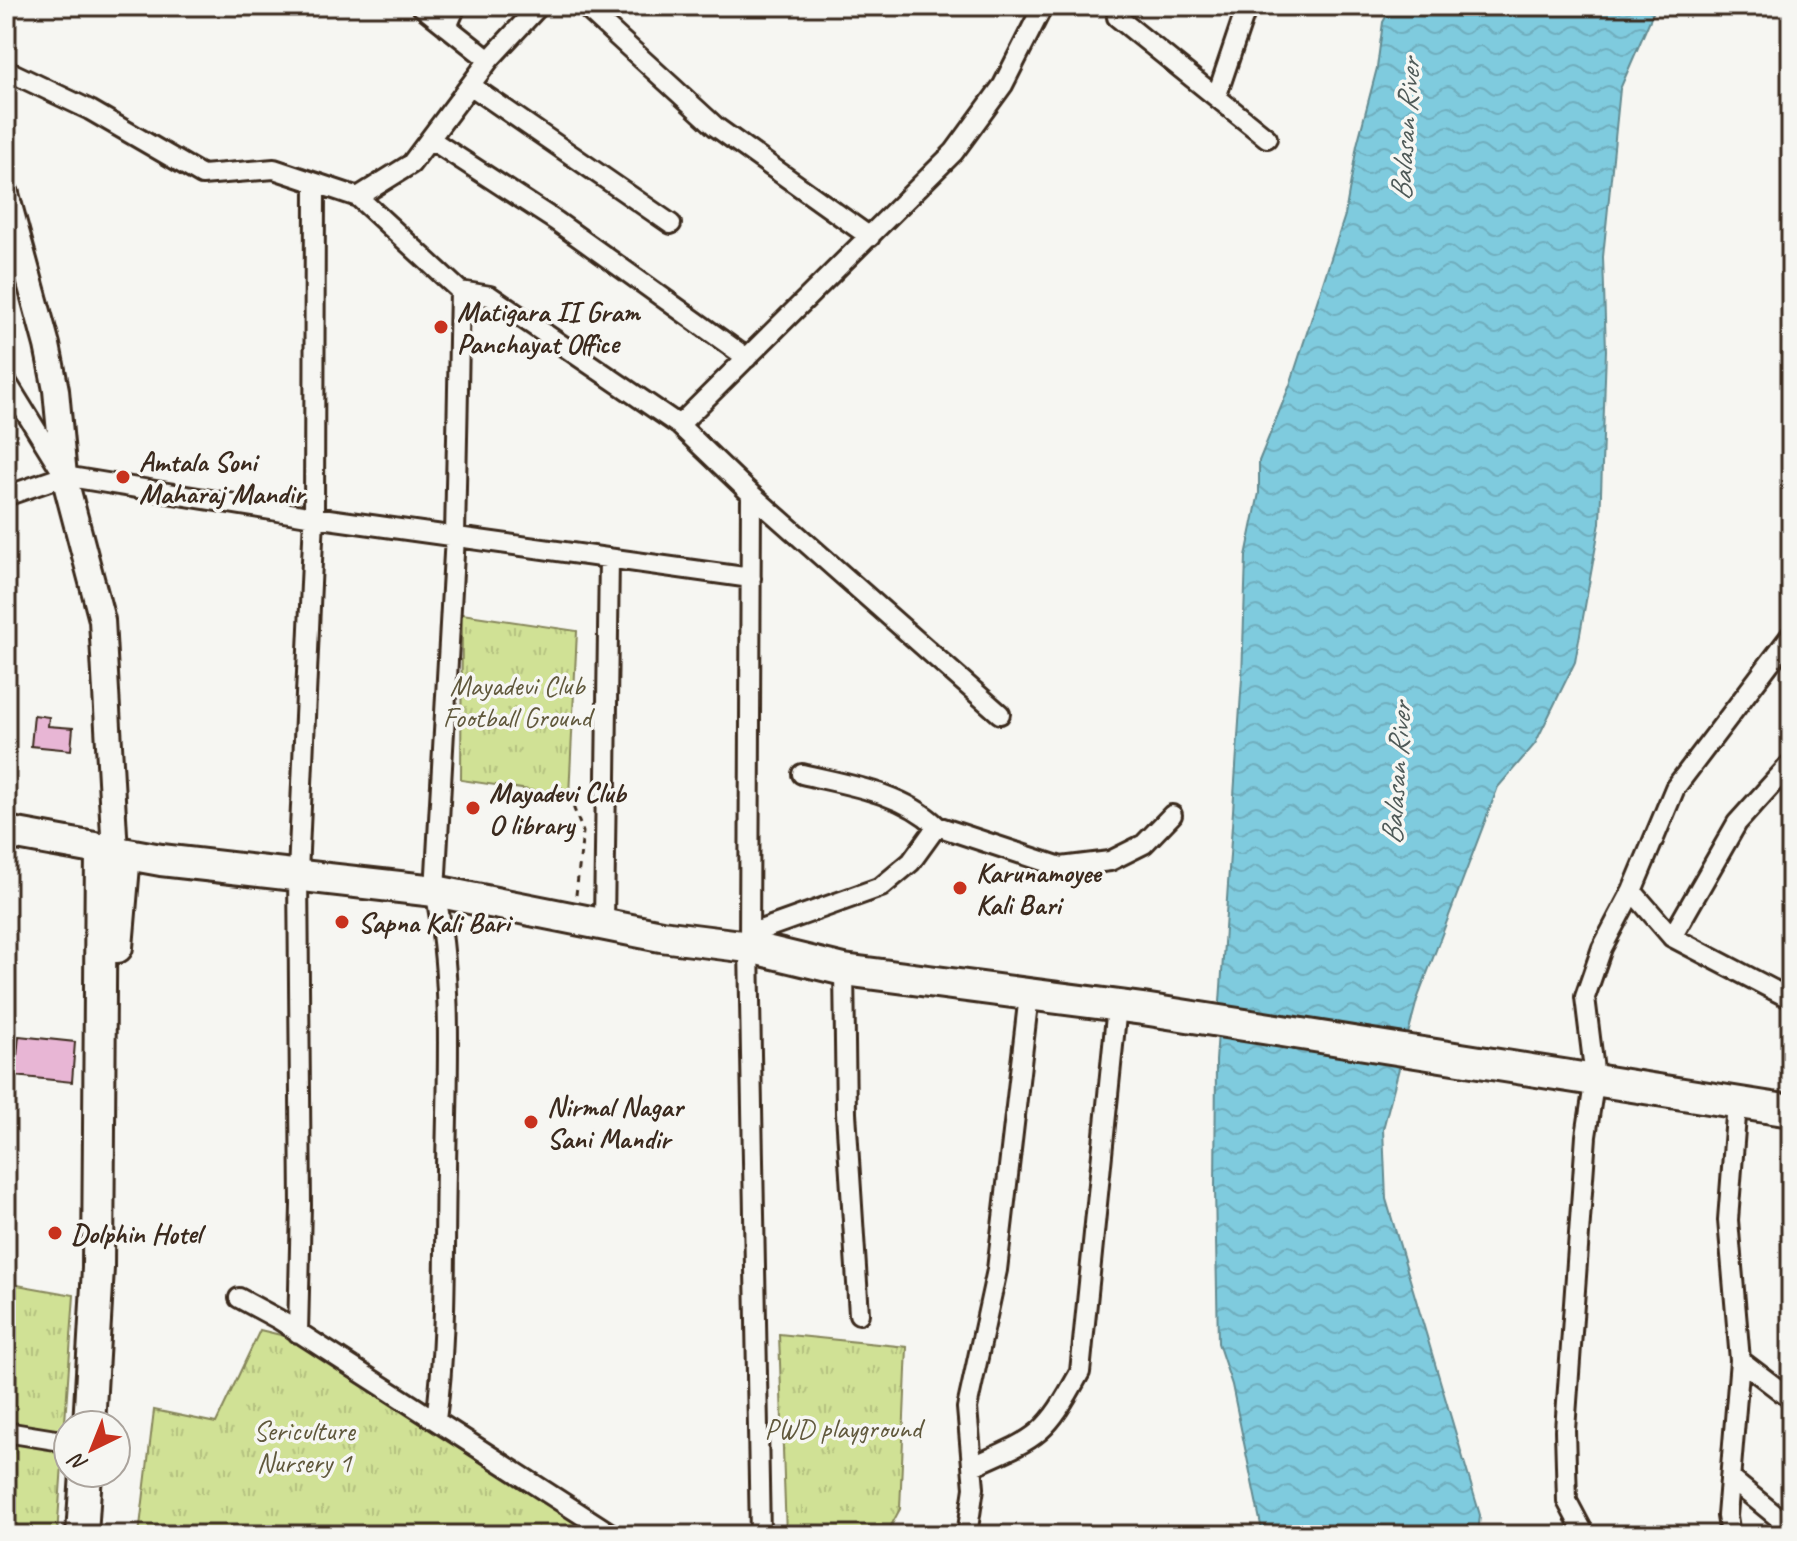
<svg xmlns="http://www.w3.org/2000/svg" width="1797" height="1541" font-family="Caveat,sans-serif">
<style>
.grass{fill:url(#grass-tufts);stroke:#86865a;stroke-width:2}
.water{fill:url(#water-waves);stroke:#648b91;stroke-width:2}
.building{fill:#e8b6d5;stroke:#3b2a1e;stroke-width:2}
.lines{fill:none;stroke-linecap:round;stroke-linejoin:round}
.minor-casing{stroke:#3b2a1e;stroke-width:24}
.tertiary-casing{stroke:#3b2a1e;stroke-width:30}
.primary-casing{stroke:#3b2a1e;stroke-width:36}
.trunk-casing{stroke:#3b2a1e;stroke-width:36}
.path{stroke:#3b2a1e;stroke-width:3;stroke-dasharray:6 6;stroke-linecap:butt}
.minor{stroke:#f6f6f2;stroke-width:18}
.tertiary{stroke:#f6f6f2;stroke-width:24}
.primary{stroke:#f6f6f2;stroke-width:30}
.trunk{stroke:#f6f6f2;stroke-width:30}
.poi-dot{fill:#c8321e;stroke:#f6f6f2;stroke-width:3}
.labels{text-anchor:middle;stroke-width:7;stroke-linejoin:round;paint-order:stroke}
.poi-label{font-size:28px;font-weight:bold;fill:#3b2a1e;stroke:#f6f6f2;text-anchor:start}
.park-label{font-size:28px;fill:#60583c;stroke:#f6f6f2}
.water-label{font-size:30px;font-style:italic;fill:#4f5a58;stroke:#f6f6f2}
</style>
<defs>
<pattern id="grass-tufts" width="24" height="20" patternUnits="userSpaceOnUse" patternTransform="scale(2)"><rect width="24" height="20" fill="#d0e195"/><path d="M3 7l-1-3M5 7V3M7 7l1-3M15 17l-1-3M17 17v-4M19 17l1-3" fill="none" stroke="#b4c180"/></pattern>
<pattern id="water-waves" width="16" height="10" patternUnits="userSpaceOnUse" patternTransform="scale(2)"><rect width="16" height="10" fill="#7fcbde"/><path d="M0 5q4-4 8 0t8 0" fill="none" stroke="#6faebe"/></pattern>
</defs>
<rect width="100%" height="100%" fill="#f6f6f2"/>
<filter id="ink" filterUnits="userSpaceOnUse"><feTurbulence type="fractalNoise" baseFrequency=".0125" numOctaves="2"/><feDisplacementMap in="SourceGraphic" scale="16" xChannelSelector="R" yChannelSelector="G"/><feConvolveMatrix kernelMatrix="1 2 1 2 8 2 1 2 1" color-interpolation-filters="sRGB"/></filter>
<g filter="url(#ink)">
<path class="grass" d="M462,614L577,631L569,796L461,780Z
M6,1283L74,1295L57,1535H6Z
M260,1330L293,1338L602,1535H139L154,1410L216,1423Z
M779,1334L907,1347L900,1509L886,1535H786Z"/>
<path class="water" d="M1392,6H1656L1620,89L1603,257L1606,350L1600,523L1575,662L1535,744L1498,787L1417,1000L1383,1129L1386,1199L1480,1515L1478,1535H1263L1232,1385L1218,1343L1215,1189L1216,1061L1242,678L1246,556L1259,493V461L1290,385L1345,215L1357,145L1377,68L1383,22Z"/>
<path class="building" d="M34,715L49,717L48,726L73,728L71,750L31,746Z
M19,1036L75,1042L72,1082L15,1076Z"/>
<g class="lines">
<g class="minor-casing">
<path id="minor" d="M421,6L489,60
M584,6L716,127L870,237
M1117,17L1267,138
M447,27L456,6
M6,70L90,110L202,175L274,169L358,197L460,291L490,296L679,425L751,494L1000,714
M470,85L671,224
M1217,95L1247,6
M430,139L556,221L747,358
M358,197L411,164L489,60L539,6
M6,381L61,470
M679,425L954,152L1003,85L1043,6
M751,494L749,947L760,1535
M6,496L64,476L314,517L751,578
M802,774C848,785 901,792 937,826
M1632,891L1672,937L1791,999
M604,924L609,558
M749,934L881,887L911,862L937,826L1061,867L1110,861L1144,844L1172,815
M1672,937L1737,823L1791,763
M844,970L846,1113L859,1314
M239,1298L278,1319L613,1535
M298,1333L301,1205L298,873L314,517L315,183
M1740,1360L1791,1399
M436,1420C447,1338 444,1254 446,1170C447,1077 454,982 435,891L455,536L460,291
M6,1432L68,1442
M973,1466C1039,1437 1045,1436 1080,1372L1117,1006
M1730,1478L1791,1528
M967,1535L974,1488L967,1408L997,1270L1029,995
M1585,1535L1567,1501L1565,1430L1586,1136L1595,1078L1585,997L1602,948L1632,891L1675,788L1791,635
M1730,1535L1727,1516L1740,1360L1728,1220L1737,1103"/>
</g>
<g class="tertiary-casing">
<path id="tertiary" d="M6,194L47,345L56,390L64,476L102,620L115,852"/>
</g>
<g class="primary-casing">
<path id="primary" d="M117,947L125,854
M89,1425L98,1268L101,849
M82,1535L86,1473"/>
</g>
<g class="trunk-casing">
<path id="trunk" d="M6,832L161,860L435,891L661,936L749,947L844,970L1143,1009L1791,1111"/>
</g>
<path class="path" d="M569,796L583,832L576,895"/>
<use href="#minor" class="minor"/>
<use href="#tertiary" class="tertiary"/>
<use href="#primary" class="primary"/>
<use href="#trunk" class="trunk"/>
</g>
</g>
<g class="poi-dot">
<circle cx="441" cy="327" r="8"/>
<circle cx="123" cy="477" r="8"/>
<circle cx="473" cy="808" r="8"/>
<circle cx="960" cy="888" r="8"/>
<circle cx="342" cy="922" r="8"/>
<circle cx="531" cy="1122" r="8"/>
<circle cx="55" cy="1233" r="8"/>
</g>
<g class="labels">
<g class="poi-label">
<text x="457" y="321">Matigara II Gram<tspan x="457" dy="32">Panchayat Office</tspan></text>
<text x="139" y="471">Amtala Soni<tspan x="139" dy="32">Maharaj Mandir</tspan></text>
<text x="489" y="802">Mayadevi Club<tspan x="489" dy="32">O library</tspan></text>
<text x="976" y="882">Karunamoyee<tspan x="976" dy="32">Kali Bari</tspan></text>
<text x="358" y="932">Sapna Kali Bari</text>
<text x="547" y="1116">Nirmal Nagar<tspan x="547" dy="32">Sani Mandir</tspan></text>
<text x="71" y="1243">Dolphin Hotel</text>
</g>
<g class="park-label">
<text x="517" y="695">Mayadevi Club<tspan x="517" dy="32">Football Ground</tspan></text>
<text x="843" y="1438">PWD playground</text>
<text x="304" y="1440">Sericulture<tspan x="304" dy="32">Nursery 1</tspan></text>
</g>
<g class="water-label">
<text transform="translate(1405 130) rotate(-86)" y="10">Balasan River</text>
<text transform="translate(1396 774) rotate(-86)" y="10">Balasan River</text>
</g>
</g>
<rect width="1797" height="1541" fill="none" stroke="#f6f6f2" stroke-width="32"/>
<rect x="16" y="16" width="1765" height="1509" fill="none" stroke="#3b2a1e" stroke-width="3" filter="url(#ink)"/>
<g transform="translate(92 1449) rotate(223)"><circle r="38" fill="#f6f6f2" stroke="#aba49d" stroke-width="2"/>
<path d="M0-6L14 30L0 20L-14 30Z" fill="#c8321e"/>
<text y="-12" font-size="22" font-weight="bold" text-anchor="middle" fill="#3b2a1e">N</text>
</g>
</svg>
